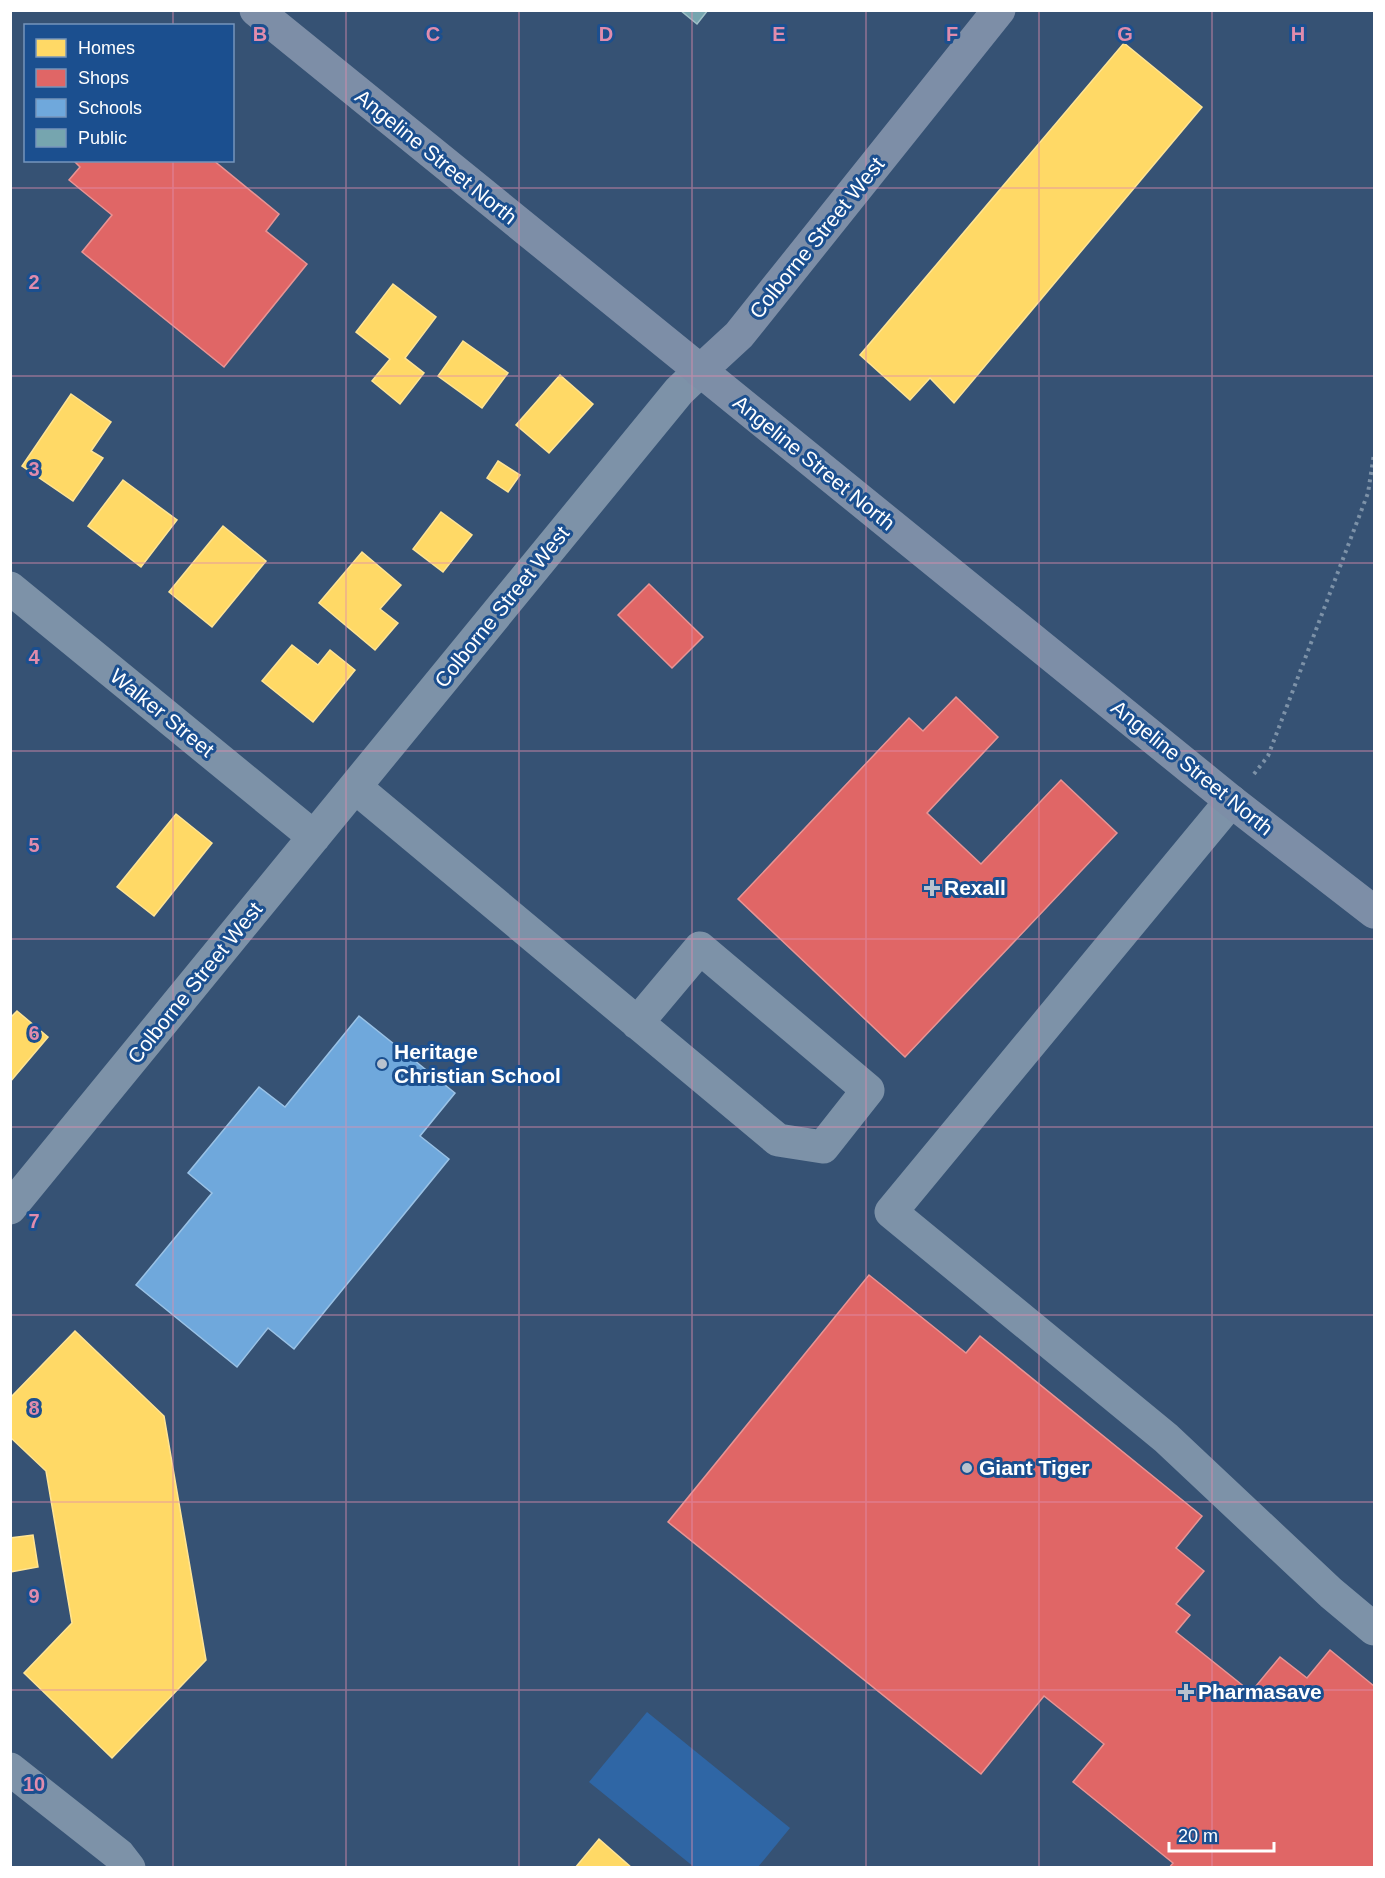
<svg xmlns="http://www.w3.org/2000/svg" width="1385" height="1878" font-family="Helvetica,sans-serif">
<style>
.green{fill:#2f66a5}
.homes{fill:#ffd966;stroke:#ffe494;stroke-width:1.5}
.shops{fill:#e06666;stroke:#e99494;stroke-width:1.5}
.schools{fill:#6fa8dc;stroke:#9ac2e6;stroke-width:1.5}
.public{fill:#76a5af;stroke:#9fc0c7;stroke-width:1.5}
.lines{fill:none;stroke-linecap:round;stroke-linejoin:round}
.path{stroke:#7d92a8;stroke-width:4;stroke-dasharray:3 4.5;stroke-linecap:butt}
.minor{stroke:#7d92a8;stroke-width:33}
.major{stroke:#7d8ea7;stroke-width:33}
.grid{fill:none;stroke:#e08cad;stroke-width:1.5;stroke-opacity:0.55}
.poi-dot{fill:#b9c2ce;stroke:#1b4f8f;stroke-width:2}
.labels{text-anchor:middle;stroke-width:6;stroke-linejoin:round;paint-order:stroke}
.street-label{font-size:21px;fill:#fff;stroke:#1b4f8f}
.poi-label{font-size:21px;font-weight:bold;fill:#fff;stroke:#1b4f8f;text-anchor:start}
.grid-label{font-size:20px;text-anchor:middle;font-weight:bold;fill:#e08cad;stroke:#1b4f8f;stroke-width:6;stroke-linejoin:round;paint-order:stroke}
</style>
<rect width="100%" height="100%" fill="#365274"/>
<path class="green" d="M647,1712L790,1828L758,1867H694L589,1782Z"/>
<path class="homes" d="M1124,43L1202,107L954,403L930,378L910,400L860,355Z
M393,284L436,317L405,358L424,373L400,404L372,381L390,359L356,332Z
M463,341L508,373L482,408L438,376Z
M560,375L593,404L549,453L516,425Z
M71,394L111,422L91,451L103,458L73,501L22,466Z
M498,461L520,475L508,492L487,478Z
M123,480L177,520L141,567L88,526Z
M441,512L472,535L443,572L413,549Z
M223,526L266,561L212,627L169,592Z
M362,552L401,585L380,609L398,623L375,650L319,603Z
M292,645L318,665L330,650L355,670L313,722L262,681Z
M176,814L212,843L154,916L117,887Z
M17,1011L48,1037L10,1082V1018Z
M75,1331L164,1416L206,1660L112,1758L24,1673L72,1623L46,1471L10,1437V1398Z
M33,1535L38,1567L10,1572V1538Z
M599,1839L632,1868H575Z"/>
<path class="shops" d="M73,160H213L279,214L266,231L307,264L224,367L82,252L112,215L69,180L80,167Z
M649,584L703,637L672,668L618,615Z
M956,697L998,737L927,813L981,864L1061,780L1117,833L905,1057L738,899L909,718L923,731Z
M869,1275L966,1353L980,1336L1202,1516L1176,1548L1204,1571L1176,1604L1190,1615L1176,1632L1251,1692L1280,1657L1307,1678L1330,1650L1374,1686V1868H1169L1173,1863L1073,1782L1104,1744L1044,1696L981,1774L668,1522Z"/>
<path class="schools" d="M359,1016L455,1093L420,1136L449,1159L294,1349L268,1328L237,1367L136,1285L212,1193L188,1173L259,1087L285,1107Z"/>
<path class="public" d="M680,10H708L697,24Z"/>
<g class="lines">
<path class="path" d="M1254,774L1268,756L1368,493L1374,454"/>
<path class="minor" d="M10,588L314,837
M355,787L778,1140L823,1147L868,1090L700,948L637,1023
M1231,801L891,1212L1166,1438L1331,1593L1374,1629
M10,1208L679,391L700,371
M10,1769L119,1855L129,1868"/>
<path class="major" d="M256,10L1231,801L1374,912
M700,371L739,335L999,10"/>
</g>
<path class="grid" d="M173,10V26M346,10V1868M519,10V1868M692,10V1868M866,10V1868M1039,10V1868M1212,10V1868M173,160V1868M10,188H1374M10,376H1374M10,563H1374M10,751H1374M10,939H1374M10,1127H1374M10,1315H1374M10,1502H1374M10,1690H1374"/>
<g class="poi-dot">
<path d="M929 879h6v6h6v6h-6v6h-6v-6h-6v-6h6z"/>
<circle cx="382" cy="1064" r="6"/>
<circle cx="967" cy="1468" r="6"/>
<path d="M1183 1683h6v6h6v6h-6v6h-6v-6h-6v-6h6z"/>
</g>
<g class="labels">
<g class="street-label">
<text transform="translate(436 157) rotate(39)" y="7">Angeline Street North</text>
<text transform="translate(817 238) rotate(-51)" y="7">Colborne Street West</text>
<text transform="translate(814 463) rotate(39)" y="7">Angeline Street North</text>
<text transform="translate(502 607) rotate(-51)" y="7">Colborne Street West</text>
<text transform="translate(162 713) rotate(39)" y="7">Walker Street</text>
<text transform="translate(1192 768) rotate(39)" y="7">Angeline Street North</text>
<text transform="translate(195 983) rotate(-51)" y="7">Colborne Street West</text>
</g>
<g class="poi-label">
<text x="944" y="895">Rexall</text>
<text x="394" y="1059">Heritage<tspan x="394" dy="24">Christian School</tspan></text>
<text x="979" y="1475">Giant Tiger</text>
<text x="1198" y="1699">Pharmasave</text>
</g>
</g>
<g class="grid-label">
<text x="260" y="41">B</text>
<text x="433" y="41">C</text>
<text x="606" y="41">D</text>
<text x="779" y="41">E</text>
<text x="952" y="41">F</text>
<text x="1125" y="41">G</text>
<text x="1298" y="41">H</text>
<text x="34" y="289">2</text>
<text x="34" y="476">3</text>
<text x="34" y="664">4</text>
<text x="34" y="852">5</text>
<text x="34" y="1040">6</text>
<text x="34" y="1228">7</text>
<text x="34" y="1415">8</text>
<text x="34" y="1603">9</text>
<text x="34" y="1791">10</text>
</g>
<rect width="1385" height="1878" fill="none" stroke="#ffffff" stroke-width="24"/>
<rect x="24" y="24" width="210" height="138" fill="#1b4f8f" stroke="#7695bc" stroke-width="1.5"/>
<rect x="36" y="39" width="30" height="18" fill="#ffd966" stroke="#7695bc" stroke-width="1.5"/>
<text x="78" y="54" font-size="18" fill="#ffffff">Homes</text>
<rect x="36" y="69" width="30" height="18" fill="#e06666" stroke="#7695bc" stroke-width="1.5"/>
<text x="78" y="84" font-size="18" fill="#ffffff">Shops</text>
<rect x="36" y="99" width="30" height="18" fill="#6fa8dc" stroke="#7695bc" stroke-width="1.5"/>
<text x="78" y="114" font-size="18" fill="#ffffff">Schools</text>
<rect x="36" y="129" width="30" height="18" fill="#76a5af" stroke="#7695bc" stroke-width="1.5"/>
<text x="78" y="144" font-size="18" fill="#ffffff">Public</text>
<path d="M1169 1842v9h105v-9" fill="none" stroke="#ffffff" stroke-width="3"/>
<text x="1178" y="1842" font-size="18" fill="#ffffff" stroke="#1b4f8f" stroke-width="4.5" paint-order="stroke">20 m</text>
</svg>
